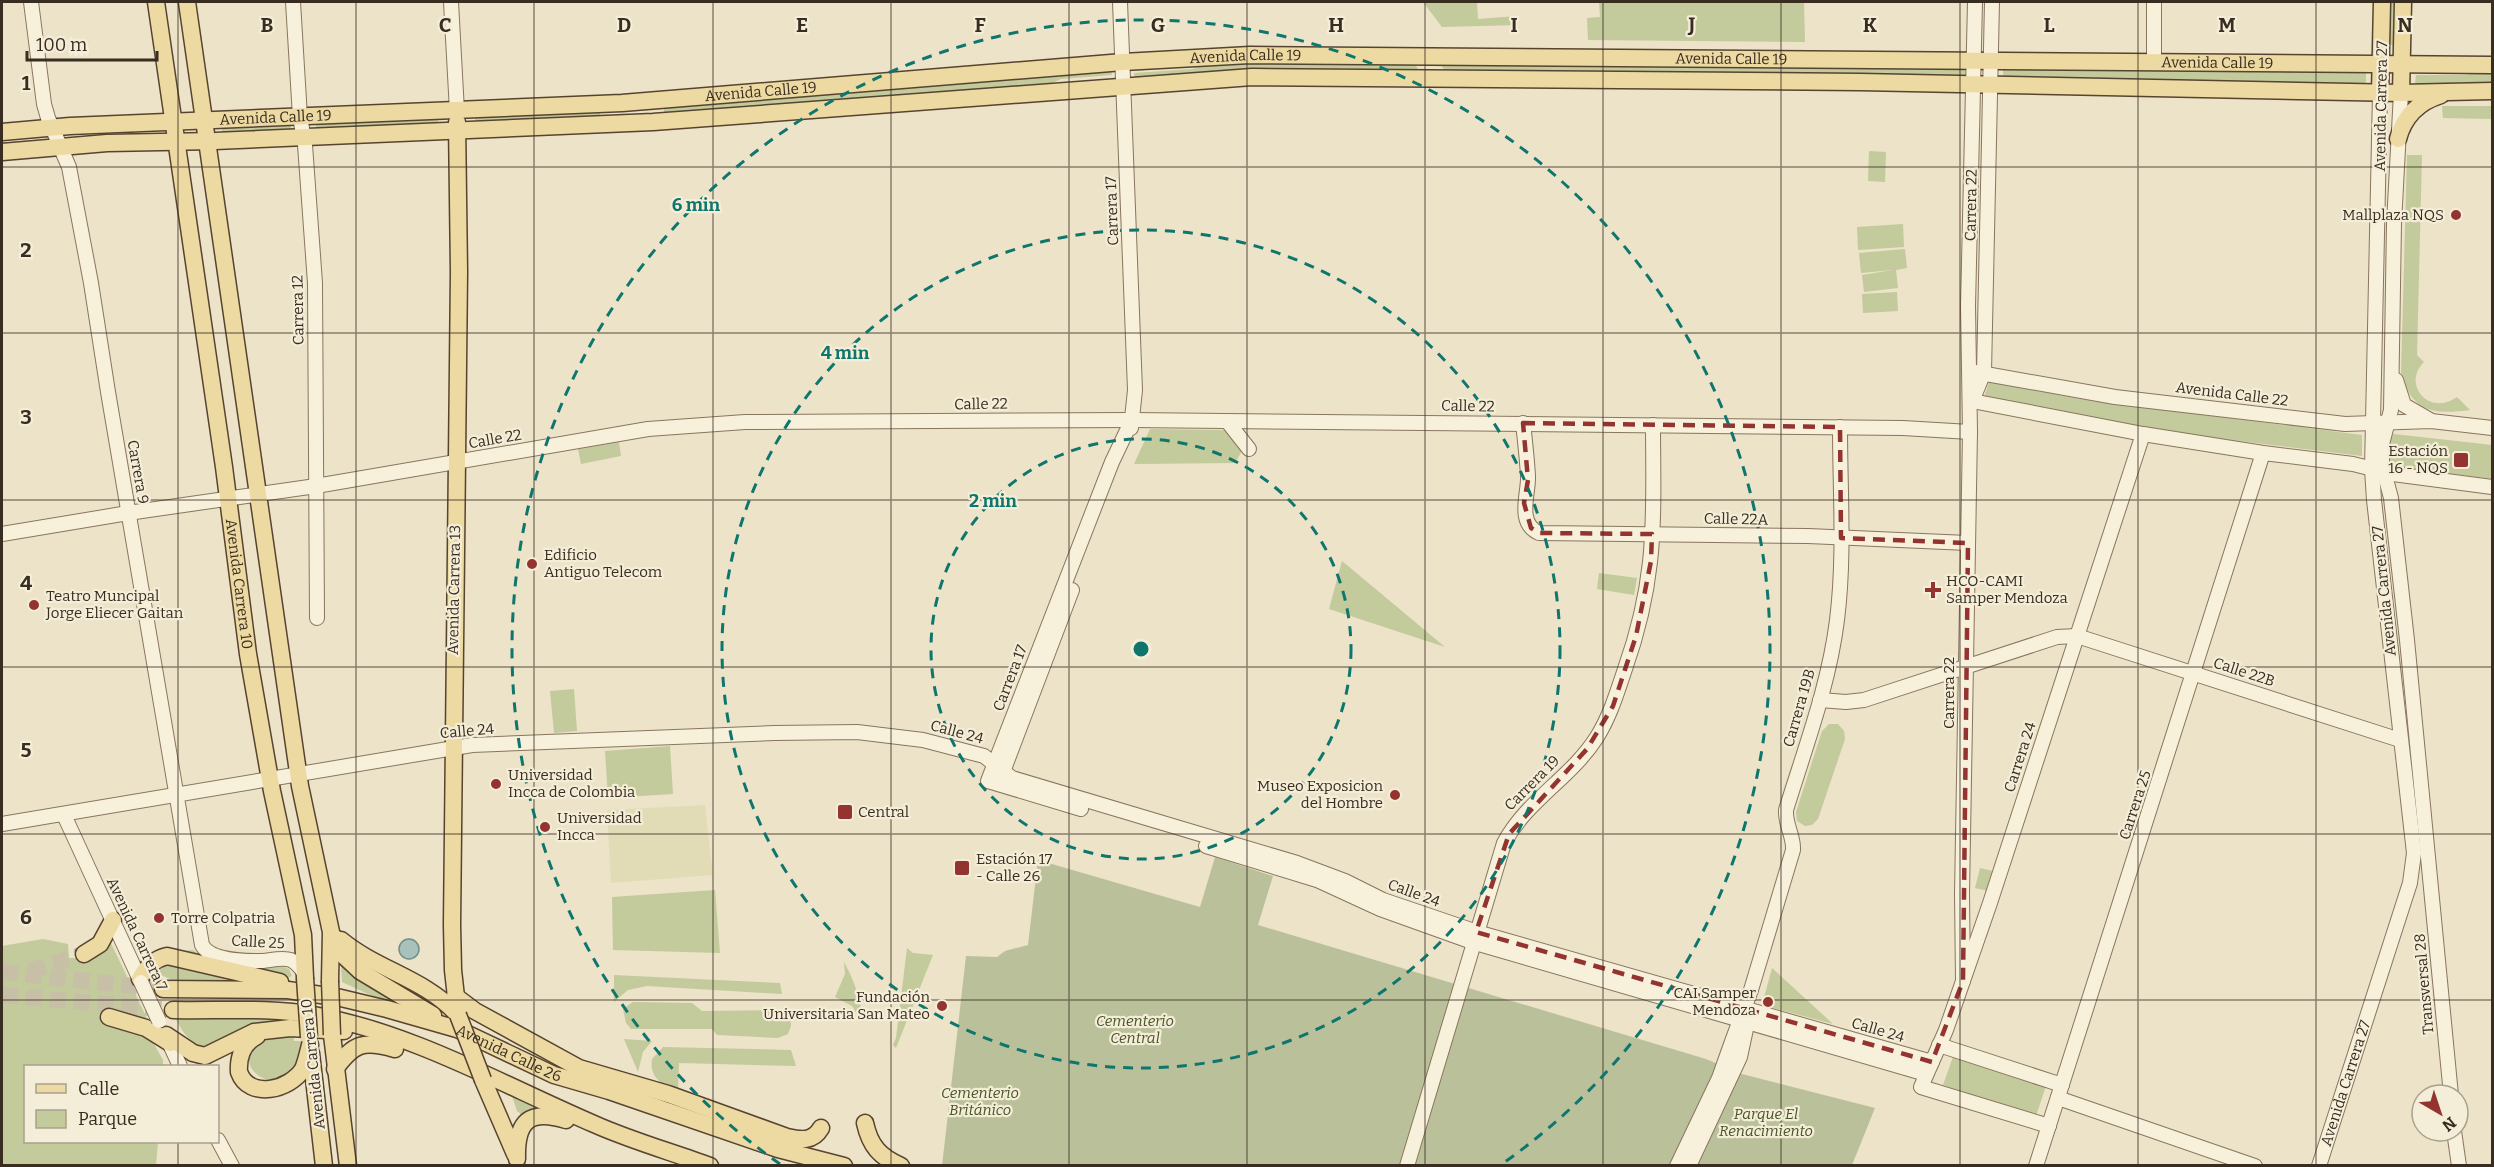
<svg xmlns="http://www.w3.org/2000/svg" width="2494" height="1167" font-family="Bitter,serif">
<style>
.farmland{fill:#e2dcb6}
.green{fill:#c3ca9c}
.cemetery{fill:#bac09a}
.water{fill:#a9c1bb;stroke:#6f8f88;stroke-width:1.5}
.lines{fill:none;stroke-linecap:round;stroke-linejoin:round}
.major-tunnel{stroke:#c8bfa7;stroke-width:16;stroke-dasharray:16 8;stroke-linecap:butt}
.minor-casing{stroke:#88765e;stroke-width:16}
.major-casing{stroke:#564431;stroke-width:19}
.minor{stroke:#f7f0db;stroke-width:14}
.major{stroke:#edd9a2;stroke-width:16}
.minor-bridge-casing{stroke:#88765e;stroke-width:16;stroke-linecap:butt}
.major-bridge-casing{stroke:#564431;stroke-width:19;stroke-linecap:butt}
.minor-bridge{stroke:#f7f0db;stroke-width:14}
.major-bridge{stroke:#edd9a2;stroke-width:16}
.marked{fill:none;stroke:#943431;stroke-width:4.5;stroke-dasharray:12 8;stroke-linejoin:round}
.grid{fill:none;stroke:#392d21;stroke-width:1.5;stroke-opacity:0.55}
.ring{fill:none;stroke:#0f766e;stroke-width:3;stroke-dasharray:10 8}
.poi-dot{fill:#943431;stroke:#f4edd7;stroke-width:2}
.labels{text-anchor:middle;stroke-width:4.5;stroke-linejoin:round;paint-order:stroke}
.street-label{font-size:15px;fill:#392d21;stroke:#f4edd7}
.poi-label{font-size:15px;fill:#392d21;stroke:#f4edd7;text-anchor:start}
.park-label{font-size:15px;font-style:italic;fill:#475428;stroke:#f4edd7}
.grid-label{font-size:20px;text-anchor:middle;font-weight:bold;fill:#392d21;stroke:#f4edd7;stroke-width:4.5;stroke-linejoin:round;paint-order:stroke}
.centre{fill:#0f766e;stroke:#f4edd7;stroke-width:3}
.ring-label{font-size:18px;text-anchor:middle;font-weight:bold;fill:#0f766e;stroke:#f4edd7;stroke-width:4.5;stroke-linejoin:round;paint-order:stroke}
</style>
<rect width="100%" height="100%" fill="#ece3c8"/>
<path class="farmland" d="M705,805L713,875L611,883L607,810Z"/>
<path class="green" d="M1423,2H1477L1478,19L1517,16L1518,25L1442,27Z
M1599,2H1804L1805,42L1588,40L1587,18L1600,17Z
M2390,2H2398L2397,45H2389Z
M1414,62L1420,73L1135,79L1134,73L1192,69L1212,63Z
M1439,62L1965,68V77L1445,71Z
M2003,68L2366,73V85L2003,79Z
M1111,69L1112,75L1061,79L1050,84L990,90L664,114V108L717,104L744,98Z
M2477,72H2492V84H2415L2416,75H2466Z
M2442,106H2492V119L2443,118Z
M600,110V117L475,123V116Z
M438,116V123L316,128V123Z
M291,125V130L222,133V128Z
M1869,151L1886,152L1885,182L1868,181Z
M2407,155H2422L2417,355L2424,362C2401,385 2430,417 2457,397L2470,410C2434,415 2412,412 2401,374Z
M1903,224L1904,247L1858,250L1857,227Z
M1905,249L1907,268L1896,270L1898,288L1864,292L1862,275L1893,270L1861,273L1859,253Z
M1897,292L1898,311L1863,313L1862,294Z
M1989,381L2075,398L2362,435V456L2181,434L1984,398Z
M1150,429L1228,430L1243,449L1235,463L1134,464Z
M2394,434L2492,445V479L2390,466C2387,455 2385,442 2394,434Z
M619,442L621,456L581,464L578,449Z
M1342,561L1445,647L1329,609Z
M1599,573L1637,578L1634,595L1597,589Z
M574,689L577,731L554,733L550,691Z
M1829,724H1838L1844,731L1845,739L1818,819L1812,825L1805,826L1797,821L1796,812L1822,731Z
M670,746L673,794L608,798L605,751Z
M1980,868L1993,871L1988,891L1975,888Z
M715,890L720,953L613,950L612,897Z
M108,937L154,1033L99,1014V1017L149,1035L163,1060V1066H26V1142H158L156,1165L2,1166V946L43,939L68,944L69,958H78Z
M907,948L913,953L933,955L896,1048L893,1045L896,1038Z
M193,950C212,966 259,967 284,967L289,969L292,976L283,980L160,953Z
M165,961L260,981L177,982L154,972Z
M341,961L397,1001L379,999L342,982Z
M844,962C854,980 862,1001 862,1022L852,1006L835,997L845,974Z
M1772,968L1833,1024L1762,1005Z
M614,975L780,983L782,994L647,986L628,990L614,1002Z
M633,1002L692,1003L702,1011L780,1010L790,1016L791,1026L788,1034L778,1038L717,1035L712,1029H631L626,1023L623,1009Z
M291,1015V1021L222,1045L198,1049L199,1046C187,1039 181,1030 175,1017Z
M293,1031L294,1041H302C298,1113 219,1070 261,1039C269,1034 284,1033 293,1031Z
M624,1039L652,1041L643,1052L638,1072Z
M663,1047L791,1050L796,1066L679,1063L678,1092C663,1085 649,1078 652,1059Z
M1953,1057L2046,1086L2036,1116L1943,1085Z
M512,1096L542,1110L524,1117L517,1111Z"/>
<path class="cemetery" d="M1215,857L1273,876L1258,925L1706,1059L1742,1074L1875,1108L1852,1165L942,1166L966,956L997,957L1005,951L1028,945L1038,860L1200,907Z"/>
<path class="water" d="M399 949a10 10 0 1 1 20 0a10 10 0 1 1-20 0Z"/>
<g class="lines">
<path class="major-tunnel" d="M30,971L84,954
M2,972L163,989
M2,995L173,1010"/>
<g class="minor-casing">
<g id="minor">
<path d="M31,2L44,104L48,118L69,167L91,283L108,392L202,945C211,962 247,961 263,961C272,960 283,957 291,960C297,963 301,968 304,973"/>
<path d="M293,2L300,117L305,145L315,283L317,618"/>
<path d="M451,2L457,111"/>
<path d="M1120,2L1135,390L1131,428"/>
<path d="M2154,61V2"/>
<path d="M2401,93L2394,223L2391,410L2382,444V464L2391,498L2407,640L2451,1095"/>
<path d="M1969,371L2115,397L2345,424L2431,421L2492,428"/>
<path d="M2396,380L2404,405L2430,420"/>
<path d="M1973,399L1984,372L1992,2"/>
<path d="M1972,401L2143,434L2263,453L2353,464L2393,474L2492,487"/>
<path d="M1227,421L1249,449"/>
<path d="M1523,423C1525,441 1527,458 1528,476C1529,493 1516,523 1539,533L1808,536L1968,543"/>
<path d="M2,534L128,513L316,486L648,429L745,422L1132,420L1903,428L1970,432"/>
<path d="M1820,700L1846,702L1864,700L2057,637L2077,636L2400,740"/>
<path d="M1001,777L1072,590"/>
<path d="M1081,809L988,781L1112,462L1132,420"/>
<path d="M64,815L141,982"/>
<path d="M2,824L472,745L774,733L857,732L923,740L984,756L1012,778L1297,863L1345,881L1383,900L1480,933L1932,1062"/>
<path d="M1206,846L1317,880L1380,909L1472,942L1926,1074"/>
<path d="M1963,981L1962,894L1970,432L1968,306L1975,2"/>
<path d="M166,1036L180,1066"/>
<path d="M1939,1045L2062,1085"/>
<path d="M2058,1098L2255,1166"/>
<path d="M2049,1126L1921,1087L1946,1030L1990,903L2143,434"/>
<path d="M2454,1131L2459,1166"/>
<path d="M218,1140L232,1166"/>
<path d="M1407,1166L1504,843C1527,800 1571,778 1597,737C1610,716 1617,693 1625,669C1637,635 1646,599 1650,562C1655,517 1653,470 1653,425"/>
<path d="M1677,1166L1719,1078L1730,1047L1751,990L1793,850C1794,836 1785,825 1786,810C1805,748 1829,685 1837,620C1845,556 1840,492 1840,427"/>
<path d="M1689,1166L1740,1057L1749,1015"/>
<path d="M2036,1166L2263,453"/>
<path id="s1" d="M2319,1166L2410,883L2414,853L2374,500L2372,469L2380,93"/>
</g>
</g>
<g class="major-casing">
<g id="major">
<path id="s2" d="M156,2L224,467L248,654L272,791L303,935L305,978"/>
<path d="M187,2L300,786L331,932L330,981"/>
<path d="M2380,93L2382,2"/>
<path d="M2401,93L2403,2"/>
<path d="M457,122L459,272L452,925L453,970L458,1015"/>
<path id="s3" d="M2,132L70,126L622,103L1123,62L1250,55L2492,65"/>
<path d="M2398,139C2404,116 2418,102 2441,95"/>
<path d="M2,152L107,143L215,141L653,122L1252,77L1860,82L2401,93L2492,91"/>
<path d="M333,936L345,957L360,971L433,1015"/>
<path d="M341,940C377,970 426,979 458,1015"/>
<path d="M84,954L100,944L113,920"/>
<path d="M140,979C146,967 154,959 167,956L280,982"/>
<path id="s4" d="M163,989L288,990L341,998L387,1009L457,1029L554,1075L609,1091L778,1149L844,1166"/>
<path d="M455,996L475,1011L579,1068L668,1094L787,1137C801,1140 813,1142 821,1128"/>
<path d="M173,1010C217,1011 271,1007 314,1015C413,1033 503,1085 594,1124C632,1141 672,1152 710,1166"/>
<path d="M109,1017L146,1028L170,1043"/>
<path d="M166,1035L193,1053L205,1056L254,1032L290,1028L344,1031"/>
<path d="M332,1035L348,1166"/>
<path d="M257,1036C243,1043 238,1057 239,1072C249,1100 290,1090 303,1069C306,1062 308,1053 310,1045"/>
<path d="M311,1053L324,1166"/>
<path d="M335,1069C354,1043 363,1040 395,1049"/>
<path d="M483,1080L515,1154"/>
<path d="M865,1123C870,1146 880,1157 901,1166"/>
<path d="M517,1159C516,1121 529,1109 566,1120"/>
</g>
</g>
<use href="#minor" class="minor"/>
<use href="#major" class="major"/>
<g class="minor-bridge-casing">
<path id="minor-bridge" d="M141,982L159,1021"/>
</g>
<g class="major-bridge-casing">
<path id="major-bridge" d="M305,978L309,1037
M330,981L332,1035
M458,1015L483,1080"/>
</g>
<use href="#minor-bridge" class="minor-bridge"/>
<use href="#major-bridge" class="major-bridge"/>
</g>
<path class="marked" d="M1523,423L1840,427L1841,538L1968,543L1963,981L1932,1062L1476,932L1509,834L1587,749L1613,706L1636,636L1651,561L1652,534L1539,533L1531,528L1524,503L1528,480Z"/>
<path class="grid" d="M178,2V1066M356,2V1166M534,2V1166M713,2V1166M891,2V1166M1069,2V1166M1247,2V1166M1425,2V1166M1603,2V1166M1781,2V1166M1960,2V1166M2138,2V1166M2316,2V1166M2,167H2492M2,333H2492M2,500H2492M2,667H2492M2,834H2492M2,1000H2492M178,1142V1166"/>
<g class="ring">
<circle cx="1141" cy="649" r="210"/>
<circle cx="1141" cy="649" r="419"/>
<path d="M780 1164A629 629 0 1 1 1502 1164"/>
</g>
<g class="poi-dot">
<circle cx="2456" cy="215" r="6"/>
<rect x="2453" y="452" width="16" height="16" rx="3"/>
<circle cx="532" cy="564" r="6"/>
<path d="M1930 581h6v6h6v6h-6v6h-6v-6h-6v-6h6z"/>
<circle cx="34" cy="605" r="6"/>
<circle cx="496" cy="784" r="6"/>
<circle cx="1395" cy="795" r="6"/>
<rect x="837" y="804" width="16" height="16" rx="3"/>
<circle cx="545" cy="827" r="6"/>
<rect x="954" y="860" width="16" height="16" rx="3"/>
<circle cx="159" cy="918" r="6"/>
<circle cx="1768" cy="1002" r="6"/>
<circle cx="942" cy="1006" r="6"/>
</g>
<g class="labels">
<g class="street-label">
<text dy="5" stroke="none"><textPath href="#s3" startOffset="1246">Avenida Calle 19</textPath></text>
<text dy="5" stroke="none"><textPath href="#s3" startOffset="1732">Avenida Calle 19</textPath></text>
<text dy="5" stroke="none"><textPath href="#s3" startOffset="2218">Avenida Calle 19</textPath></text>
<text dy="5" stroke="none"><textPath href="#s3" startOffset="760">Avenida Calle 19</textPath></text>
<text transform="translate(2381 106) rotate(-89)" y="5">Avenida Carrera 27</text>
<text dy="5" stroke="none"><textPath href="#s3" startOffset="274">Avenida Calle 19</textPath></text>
<text transform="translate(1971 205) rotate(-89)" y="5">Carrera 22</text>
<text transform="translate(1112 211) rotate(-92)" y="5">Carrera 17</text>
<text transform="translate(298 310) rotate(-91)" y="5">Carrera 12</text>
<text transform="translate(2232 394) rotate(7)" y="5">Avenida Calle 22</text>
<text transform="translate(981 404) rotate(-1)" y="5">Calle 22</text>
<text transform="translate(1468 406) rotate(1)" y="5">Calle 22</text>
<text transform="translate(495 439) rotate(-10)" y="5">Calle 22</text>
<text transform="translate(138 472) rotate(80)" y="5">Carrera 9</text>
<text transform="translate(1736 519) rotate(1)" y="5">Calle 22A</text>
<text dy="5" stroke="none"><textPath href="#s2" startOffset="588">Avenida Carrera 10</textPath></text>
<text transform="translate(454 590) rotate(-89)" y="5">Avenida Carrera 13</text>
<text transform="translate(2384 591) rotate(-96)" y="5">Avenida Carrera 27</text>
<text transform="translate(2244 672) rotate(18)" y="5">Calle 22B</text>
<text transform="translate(1010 678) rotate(-69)" y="5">Carrera 17</text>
<text transform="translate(1949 693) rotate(-90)" y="5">Carrera 22</text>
<text transform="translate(1799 708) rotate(-74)" y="5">Carrera 19B</text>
<text transform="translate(467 731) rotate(-5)" y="5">Calle 24</text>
<text transform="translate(957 732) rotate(15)" y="5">Calle 24</text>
<text transform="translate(2020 757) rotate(-72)" y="5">Carrera 24</text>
<text transform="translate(1532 783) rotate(-45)" y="5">Carrera 19</text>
<text transform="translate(2135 805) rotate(-72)" y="5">Carrera 25</text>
<text transform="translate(1414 893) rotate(20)" y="5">Calle 24</text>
<text transform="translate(137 934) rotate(65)" y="5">Avenida Carrera 7</text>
<text transform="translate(258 942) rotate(3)" y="5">Calle 25</text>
<text transform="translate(2424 984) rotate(-95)" y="5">Transversal 28</text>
<text transform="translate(1878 1030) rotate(16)" y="5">Calle 24</text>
<text dy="5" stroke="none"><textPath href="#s4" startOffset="356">Avenida Calle 26</textPath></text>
<text transform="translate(313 1064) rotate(-96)" y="5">Avenida Carrera 10</text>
<text dy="5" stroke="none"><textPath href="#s1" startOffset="87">Avenida Carrera 27</textPath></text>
</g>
<g class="poi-label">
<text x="2444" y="220" text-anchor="end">Mallplaza NQS</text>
<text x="2448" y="456" text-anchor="end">Estación<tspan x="2448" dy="17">16 - NQS</tspan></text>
<text x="544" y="560">Edificio<tspan x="544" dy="17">Antiguo Telecom</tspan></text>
<text x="1946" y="586">HCO-CAMI<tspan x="1946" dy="17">Samper Mendoza</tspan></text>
<text x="46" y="601">Teatro Muncipal<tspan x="46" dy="17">Jorge Eliecer Gaitan</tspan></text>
<text x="508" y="780">Universidad<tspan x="508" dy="17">Incca de Colombia</tspan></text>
<text x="1383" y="791" text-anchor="end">Museo Exposicion<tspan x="1383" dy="17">del Hombre</tspan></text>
<text x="858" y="817">Central</text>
<text x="557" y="823">Universidad<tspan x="557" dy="17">Incca</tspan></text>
<text x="976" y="864">Estación 17<tspan x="976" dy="17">- Calle 26</tspan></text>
<text x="171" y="923">Torre Colpatria</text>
<text x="1756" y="998" text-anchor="end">CAI Samper<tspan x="1756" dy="17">Mendoza</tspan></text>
<text x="930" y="1002" text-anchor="end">Fundación<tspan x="930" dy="17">Universitaria San Mateo</tspan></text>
</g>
<g class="park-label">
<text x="1135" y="1026">Cementerio<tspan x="1135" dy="17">Central</tspan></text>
<text x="980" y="1098">Cementerio<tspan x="980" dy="17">Británico</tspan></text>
<text x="1766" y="1119">Parque El<tspan x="1766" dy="17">Renacimiento</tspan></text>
</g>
</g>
<g class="grid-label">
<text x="267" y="32">B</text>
<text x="445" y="32">C</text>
<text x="624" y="32">D</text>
<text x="802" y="32">E</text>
<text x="980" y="32">F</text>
<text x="1158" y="32">G</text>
<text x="1336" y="32">H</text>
<text x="1514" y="32">I</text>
<text x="1692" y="32">J</text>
<text x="1870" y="32">K</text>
<text x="2049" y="32">L</text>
<text x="2227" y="32">M</text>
<text x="2405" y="32">N</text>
<text x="26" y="90">1</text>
<text x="26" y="257">2</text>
<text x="26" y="424">3</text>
<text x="26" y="590">4</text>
<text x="26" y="757">5</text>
<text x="26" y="924">6</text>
</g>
<circle cx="1141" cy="649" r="9" class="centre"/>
<g class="ring-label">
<text x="696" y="211">6 min</text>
<text x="845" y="359">4 min</text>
<text x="993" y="507">2 min</text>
</g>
<rect width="2494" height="1167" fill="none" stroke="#392d21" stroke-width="6"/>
<rect x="24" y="1065" width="195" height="78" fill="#f4edd7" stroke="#a9a08e" stroke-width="1.5"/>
<rect x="36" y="1084" width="30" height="9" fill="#edd9a2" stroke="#a9a08e" stroke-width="1.5"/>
<text x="78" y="1095" font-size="18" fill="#392d21">Calle</text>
<rect x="36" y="1110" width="30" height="18" fill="#c3ca9c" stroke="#a9a08e" stroke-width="1.5"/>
<text x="78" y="1125" font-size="18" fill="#392d21">Parque</text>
<g transform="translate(2440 1113) rotate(141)"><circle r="28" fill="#f4edd7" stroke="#a9a08e" stroke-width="1.5"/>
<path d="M0-4.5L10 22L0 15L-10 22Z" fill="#943431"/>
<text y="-9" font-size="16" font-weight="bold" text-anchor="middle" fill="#392d21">N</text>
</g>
<path d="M27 51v9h130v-9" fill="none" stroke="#392d21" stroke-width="3"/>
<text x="36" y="51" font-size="18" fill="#392d21" stroke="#f4edd7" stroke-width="4.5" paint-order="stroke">100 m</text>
</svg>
